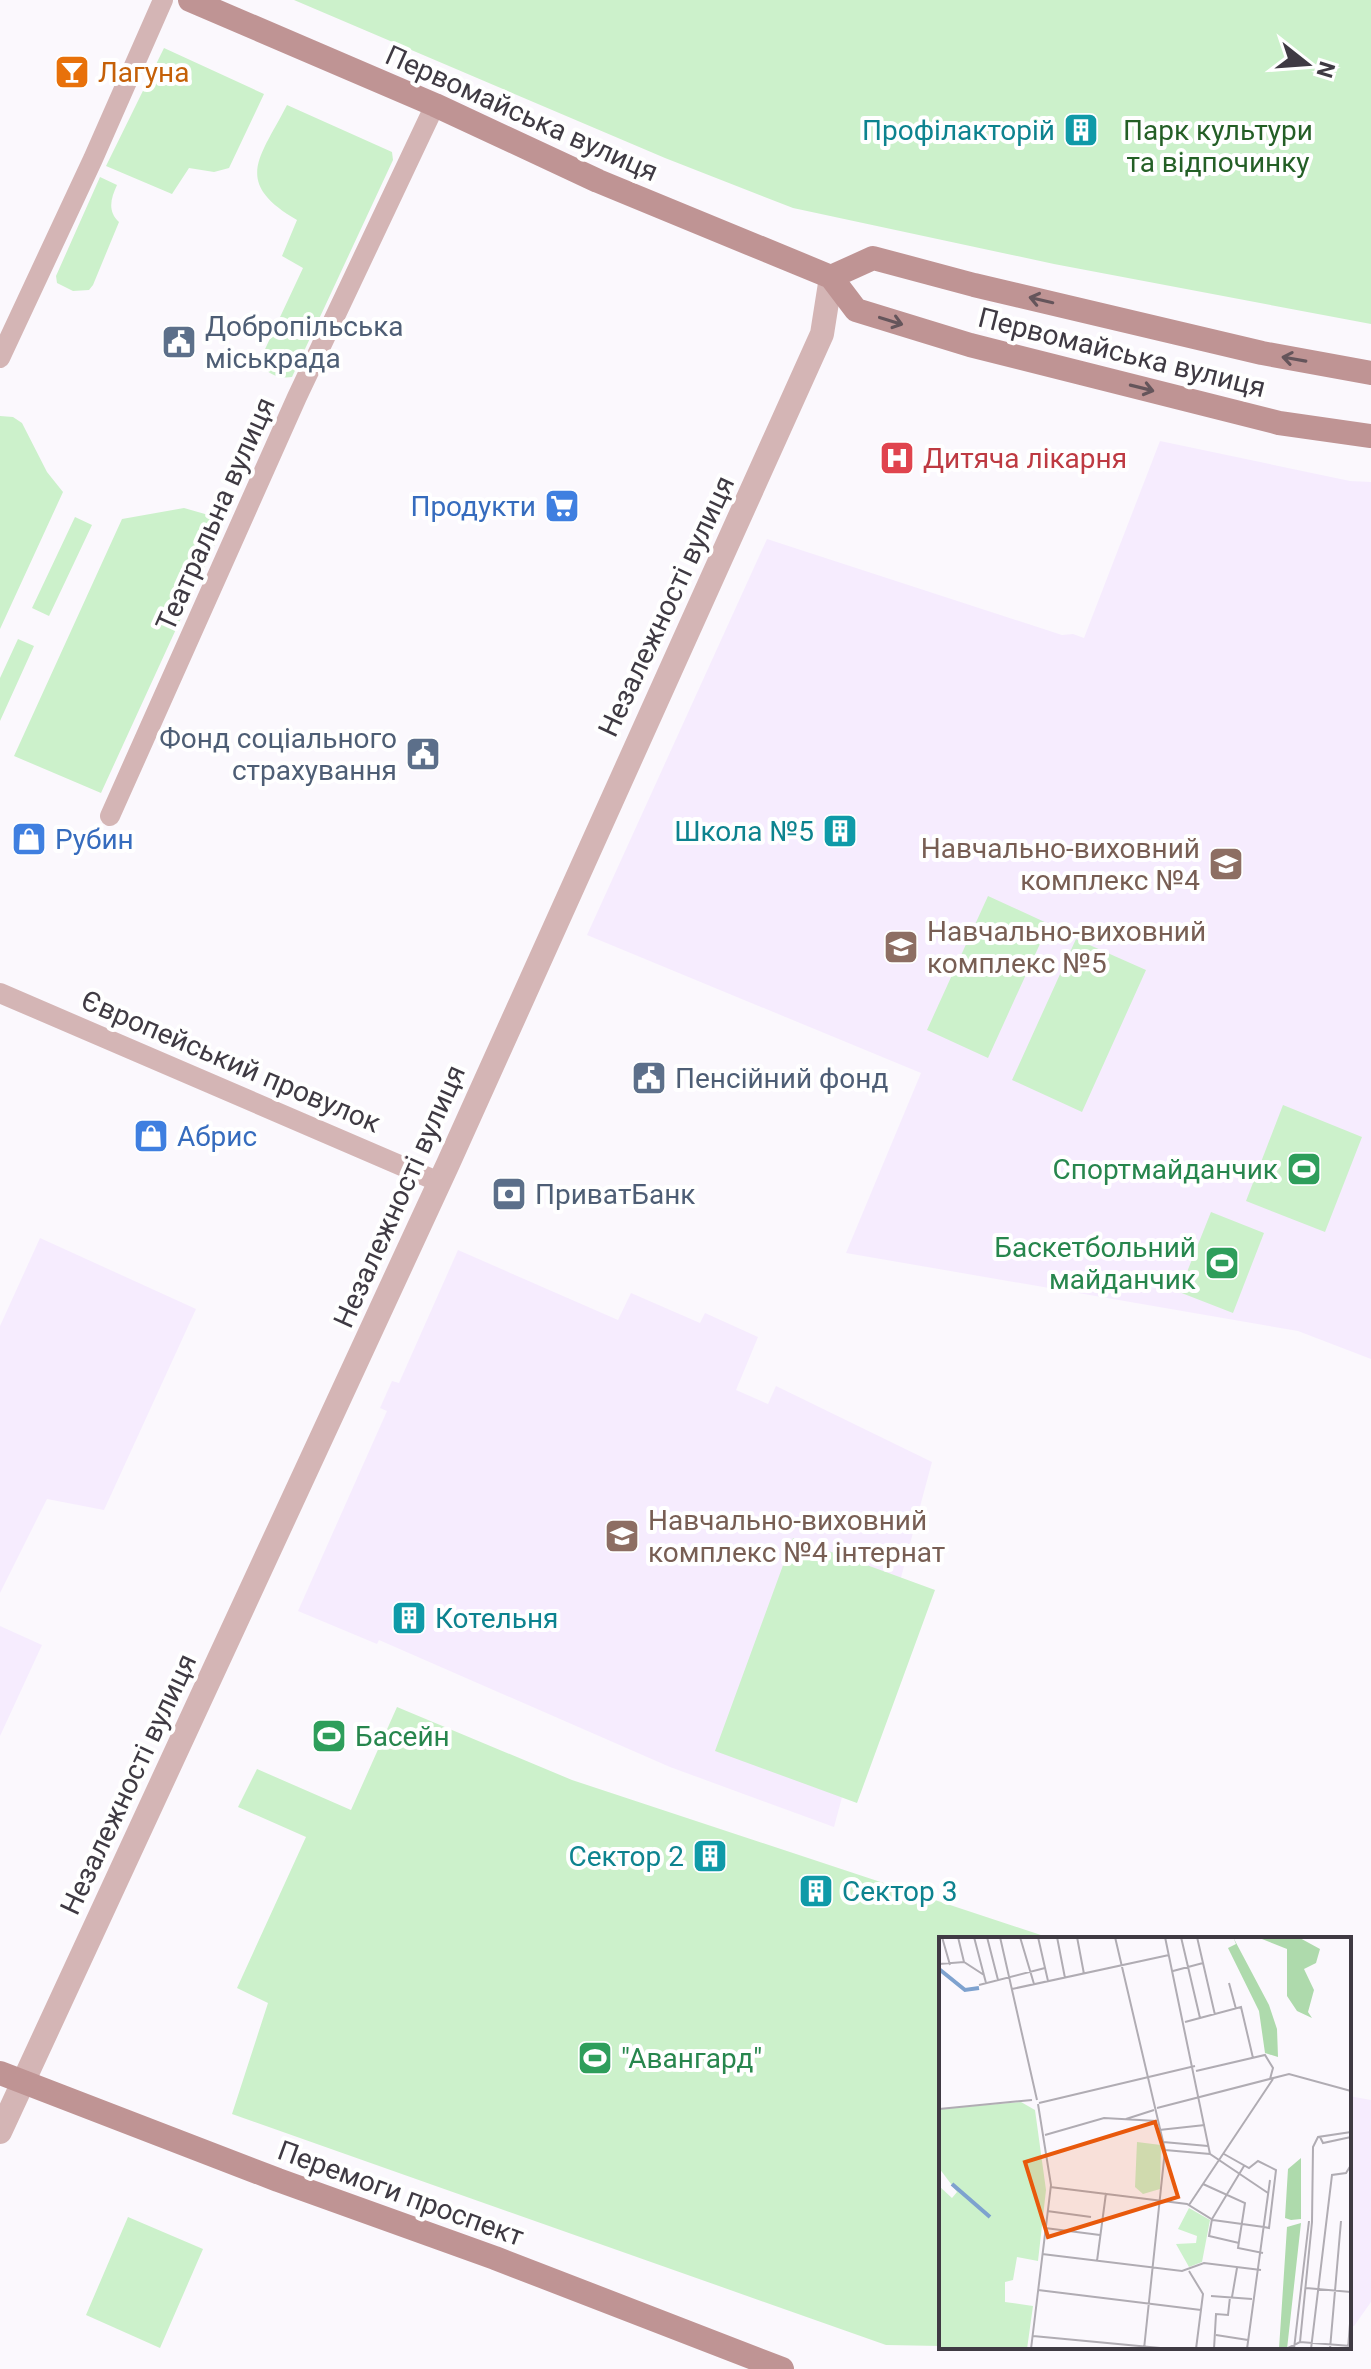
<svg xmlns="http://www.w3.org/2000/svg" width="1371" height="2369" font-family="Roboto,sans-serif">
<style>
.built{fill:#f6ecfe}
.green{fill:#ccf1cb}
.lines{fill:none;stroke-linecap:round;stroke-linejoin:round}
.minor{stroke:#d4b5b5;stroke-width:20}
.tertiary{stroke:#d4b5b5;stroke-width:24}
.secondary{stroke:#bf9494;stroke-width:24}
.oneway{stroke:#65555b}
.labels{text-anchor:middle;stroke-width:8;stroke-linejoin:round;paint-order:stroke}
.food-label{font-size:28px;fill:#c56008;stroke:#fff;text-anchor:start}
.street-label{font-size:28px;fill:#3f3a43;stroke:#fff}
.culture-label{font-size:28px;fill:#0d838f;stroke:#fff;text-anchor:end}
.park-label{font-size:28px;fill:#245f26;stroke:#fff}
.service-label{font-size:28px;fill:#4e5e75;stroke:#fff;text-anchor:start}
.health-label{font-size:28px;fill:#be3a42;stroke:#fff;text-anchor:start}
.shop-label{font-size:28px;fill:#366cbe;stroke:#fff;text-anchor:start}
.education-label{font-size:28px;fill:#785e54;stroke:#fff;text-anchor:start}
.leisure-label{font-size:28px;fill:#27864d;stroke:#fff;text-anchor:end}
.inset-river{fill:none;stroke:#7ea2cf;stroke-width:4}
.inset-road{fill:none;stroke:#b0acb3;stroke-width:2}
.view{fill:#e8590c;fill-opacity:0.15;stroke:#e8590c;stroke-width:4}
.inset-edge{fill:none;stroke:#3f3a43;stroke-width:4}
</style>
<rect width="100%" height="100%" fill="#fbf8fd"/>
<path class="built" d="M1160,441L1350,481L1371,482V1359L1298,1331L846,1253L921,1073L587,935L767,539L1062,635L1073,634L1084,638Z
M40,1238L196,1309L104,1510L47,1499L0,1593V1326Z
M458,1250L618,1320L631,1293L700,1323L705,1313L758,1337L736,1390L768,1404L776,1386L932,1462L834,1827L670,1767L379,1640L377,1644L298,1611L387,1411L380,1408L392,1381L399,1383Z
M0,1626L42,1645L0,1736Z
M1349,2096L1371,2100V2302L1354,2326H1349Z"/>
<path class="green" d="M294,0H1371V324L1054,264L793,208L665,158Z
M164,48L264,94L229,168L214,172L189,168L172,194L106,166Z
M287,105L392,152L393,160L292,377C278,379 267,374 259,362L303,268L282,256L297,220C232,182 260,158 287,105Z
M100,177L117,185C111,198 107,211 119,222L93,285L89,290L73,291L57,283L56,276Z
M0,416L13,417L22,423L47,472L63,492L0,629Z
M184,508L226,520L101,793L14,756L122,519Z
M75,517L92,525L49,616L32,608Z
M18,639L34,646L0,721V678Z
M988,896L1049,924L988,1058L927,1030Z
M1076,939L1146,970L1082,1112L1012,1080Z
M1283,1105L1362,1137L1325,1232L1246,1201Z
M1211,1212L1264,1233L1233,1313L1179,1292Z
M793,1538L935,1590L857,1803L715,1751Z
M397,1707L572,1780L1053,1939H941V2346L886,2345L232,2114L268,2003L237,1988L306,1837L238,1807L257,1769L351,1810Z
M128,2217L203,2249L160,2348L86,2315Z"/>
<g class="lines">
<path class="minor" d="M0,358L93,159L163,0
M110,816L297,397L435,105
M0,993L439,1182"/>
<path class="tertiary" d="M0,2132L448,1164L822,334L831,277"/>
<path class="secondary" d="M190,0L435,105L598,181L831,277L856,310L970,345L1279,423L1371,436
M831,277L873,258L974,285L1262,353L1371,373
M0,2073L278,2180L495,2258L782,2369"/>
</g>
<defs><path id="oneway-shaft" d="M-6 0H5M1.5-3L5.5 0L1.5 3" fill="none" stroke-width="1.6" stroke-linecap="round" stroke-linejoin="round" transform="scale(2)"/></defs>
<g class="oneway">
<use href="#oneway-shaft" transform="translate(1041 300) rotate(-167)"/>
<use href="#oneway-shaft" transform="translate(891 321) rotate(17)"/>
<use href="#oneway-shaft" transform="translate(1294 359) rotate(-170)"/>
<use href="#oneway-shaft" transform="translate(1142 388) rotate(14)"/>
</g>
<defs>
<g id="bar-square" transform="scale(1.8)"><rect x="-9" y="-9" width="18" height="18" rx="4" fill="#e8710a" stroke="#fff"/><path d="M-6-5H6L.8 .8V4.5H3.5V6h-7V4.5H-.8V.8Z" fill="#fff"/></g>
<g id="building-square" transform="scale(1.8)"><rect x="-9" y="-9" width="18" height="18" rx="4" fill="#0f9aa8" stroke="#fff"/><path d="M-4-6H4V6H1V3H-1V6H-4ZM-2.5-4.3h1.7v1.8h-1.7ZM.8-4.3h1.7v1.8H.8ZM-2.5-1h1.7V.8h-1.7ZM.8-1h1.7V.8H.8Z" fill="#fff"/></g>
<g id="civic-square" transform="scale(1.8)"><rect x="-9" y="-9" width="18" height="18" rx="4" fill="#5c6f8a" stroke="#fff"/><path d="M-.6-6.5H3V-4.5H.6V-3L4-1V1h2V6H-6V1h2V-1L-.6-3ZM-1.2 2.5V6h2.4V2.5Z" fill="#fff"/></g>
<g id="hospital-square" transform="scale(1.8)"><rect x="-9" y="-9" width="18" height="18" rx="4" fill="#e0444e" stroke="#fff"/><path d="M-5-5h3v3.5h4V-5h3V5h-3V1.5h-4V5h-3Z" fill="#fff"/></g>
<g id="supermarket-square" transform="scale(1.8)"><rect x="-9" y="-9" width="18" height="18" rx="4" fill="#3f7fe0" stroke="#fff"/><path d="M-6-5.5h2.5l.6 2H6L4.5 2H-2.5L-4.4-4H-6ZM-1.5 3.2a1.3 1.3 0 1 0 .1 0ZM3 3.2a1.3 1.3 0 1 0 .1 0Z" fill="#fff"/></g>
<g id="shop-square" transform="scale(1.8)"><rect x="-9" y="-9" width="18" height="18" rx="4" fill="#3f7fe0" stroke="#fff"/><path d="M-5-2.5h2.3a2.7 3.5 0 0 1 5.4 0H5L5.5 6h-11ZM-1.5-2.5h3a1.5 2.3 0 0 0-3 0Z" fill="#fff"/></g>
<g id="school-square" transform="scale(1.8)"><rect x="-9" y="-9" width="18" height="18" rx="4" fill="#8d6e63" stroke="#fff"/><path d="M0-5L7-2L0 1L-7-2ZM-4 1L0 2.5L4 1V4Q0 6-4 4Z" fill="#fff"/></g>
<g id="stadium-square" transform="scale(1.8)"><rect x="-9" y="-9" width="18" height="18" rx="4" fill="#2e9e5b" stroke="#fff"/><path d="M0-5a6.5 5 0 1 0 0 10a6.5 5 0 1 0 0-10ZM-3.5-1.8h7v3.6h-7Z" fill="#fff"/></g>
<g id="bank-square" transform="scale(1.8)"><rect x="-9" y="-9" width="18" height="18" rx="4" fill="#5c6f8a" stroke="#fff"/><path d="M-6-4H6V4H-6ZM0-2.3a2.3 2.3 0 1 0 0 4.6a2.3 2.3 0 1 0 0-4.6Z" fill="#fff"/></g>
</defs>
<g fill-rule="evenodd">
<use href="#bar-square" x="72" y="72"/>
<use href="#building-square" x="1081" y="130"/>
<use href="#civic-square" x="179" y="342"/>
<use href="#hospital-square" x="897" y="458"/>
<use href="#supermarket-square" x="562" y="506"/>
<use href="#civic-square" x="423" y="754"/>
<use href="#building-square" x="840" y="831"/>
<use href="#shop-square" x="29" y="839"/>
<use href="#school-square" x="1226" y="864"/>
<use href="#school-square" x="901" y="947"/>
<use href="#civic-square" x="649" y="1078"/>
<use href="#shop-square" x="151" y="1136"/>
<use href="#stadium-square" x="1304" y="1169"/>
<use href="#bank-square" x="509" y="1194"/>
<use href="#stadium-square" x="1222" y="1263"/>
<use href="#school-square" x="622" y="1536"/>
<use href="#building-square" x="409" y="1618"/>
<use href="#stadium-square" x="329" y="1736"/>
<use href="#building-square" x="710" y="1856"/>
<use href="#building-square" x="816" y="1891"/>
<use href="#stadium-square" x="595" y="2058"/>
</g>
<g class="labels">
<g class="food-label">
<text x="98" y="82">Лагуна</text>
</g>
<g class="street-label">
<text transform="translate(522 113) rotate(24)" y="10">Первомайська вулиця</text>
<text transform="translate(1122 352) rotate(14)" y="10">Первомайська вулиця</text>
<text transform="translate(215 514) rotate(-66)" y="10">Театральна вулиця</text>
<text transform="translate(666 606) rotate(-65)" y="10">Незалежності вулиця</text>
<text transform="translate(231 1061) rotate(23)" y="10">Європейський провулок</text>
<text transform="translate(399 1196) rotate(-66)" y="10">Незалежності вулиця</text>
<text transform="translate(128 1784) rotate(-65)" y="10">Незалежності вулиця</text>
<text transform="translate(401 2193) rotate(20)" y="10">Перемоги проспект</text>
</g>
<g class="culture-label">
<text x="1055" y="140">Профілакторій</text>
<text x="814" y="841">Школа №5</text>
<text x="435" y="1628" text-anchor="start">Котельня</text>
<text x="684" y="1866">Сектор 2</text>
<text x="842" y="1901" text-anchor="start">Сектор 3</text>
</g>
<g class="park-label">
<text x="1218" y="140">Парк культури<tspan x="1218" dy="32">та відпочинку</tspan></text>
</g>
<g class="service-label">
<text x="205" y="336">Добропільська<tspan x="205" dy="32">міськрада</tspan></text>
<text x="397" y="748" text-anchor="end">Фонд соціального<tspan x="397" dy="32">страхування</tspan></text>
<text x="675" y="1088">Пенсійний фонд</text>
<text x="535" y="1204">ПриватБанк</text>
</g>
<g class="health-label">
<text x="923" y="468">Дитяча лікарня</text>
</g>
<g class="shop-label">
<text x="536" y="516" text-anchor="end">Продукти</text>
<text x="55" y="849">Рубин</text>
<text x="177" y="1146">Абрис</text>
</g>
<g class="education-label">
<text x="1200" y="858" text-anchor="end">Навчально-виховний<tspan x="1200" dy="32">комплекс №4</tspan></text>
<text x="927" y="941">Навчально-виховний<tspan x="927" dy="32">комплекс №5</tspan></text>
<text x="648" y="1530">Навчально-виховний<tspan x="648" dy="32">комплекс №4 інтернат</tspan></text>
</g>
<g class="leisure-label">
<text x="1278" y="1179">Спортмайданчик</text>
<text x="1196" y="1257">Баскетбольний<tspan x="1196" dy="32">майданчик</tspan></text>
<text x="355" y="1746" text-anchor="start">Басейн</text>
<text x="621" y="2068" text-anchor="start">"Авангард"</text>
</g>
</g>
<g transform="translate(939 1937)">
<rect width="412" height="412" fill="#fbf8fd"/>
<path d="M82,165L96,173L107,253L99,324L78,320L74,343L66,345V365L94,369L88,412H0V249L13,261L18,255L0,231V172ZM198,205L222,208L221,252L204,257L196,250ZM250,271L271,283L263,325L250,330L237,307L257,306L258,299L239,292Z" fill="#ccf1cb"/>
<path d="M294,0L330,68L338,92L339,120L326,116L320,74L289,11L297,7ZM318,0H359L381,12L377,26L365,32L375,53L369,75L373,81L358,74L348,59V12ZM362,221V282L352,283L346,281L349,232ZM362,286L348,412H340L348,290Z" fill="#aedaac"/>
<path class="inset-river" d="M0,32L26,53L40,51M13,247L51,280"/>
<path class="inset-road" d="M3,0L11,28M19,0L25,25M35,0L47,46M48,0L59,43M61,0L98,163M81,0L95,47M99,0L109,44M118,0L126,41M138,0L145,37M176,0L226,213L205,412M226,0L271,217M242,0L261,81M258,0L276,78M0,27L25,25L45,38M234,34L264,26M290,46L297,72M40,48L106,31M73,52L230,18M246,85L302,70L314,121M257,134L326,118L334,131L331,142M100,166L256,129M218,171L350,137L412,154M0,172L93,163M187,182L215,173M220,193L266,188M106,198L165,181L218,184M381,200L384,206L412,200M224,205L269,209M226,213L271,217L329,256M285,217L310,231L319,224L337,233L330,291L325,290M264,247L306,266L299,311L324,316M111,250L248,267L274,283L325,290M250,268L334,142M108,274L152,280M106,291L161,298M300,306L270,299L273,282L305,229M103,317L243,334L265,326L322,333M158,324L167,256M250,334L264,357L257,412M367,351L412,355M99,353L262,373M272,359L313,362M293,360L298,331M277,398L309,403M94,399L232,412M361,405L373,285L374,210L379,200L412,195M92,412L112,248L99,167M275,412L277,377L289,378L291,360M308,412L331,243M347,412L361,405L412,409M355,412L370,284M372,412L393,238L407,236L412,228M391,412L402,284M409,412L412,374"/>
<path class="view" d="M216,185L239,260L109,300L86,225Z"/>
<rect width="412" height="412" class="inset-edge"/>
</g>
<g transform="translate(1307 64) rotate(107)" stroke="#ffffff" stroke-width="6" paint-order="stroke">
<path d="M0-6L14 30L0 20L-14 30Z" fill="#3f3a43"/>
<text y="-12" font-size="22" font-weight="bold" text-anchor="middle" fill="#3f3a43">N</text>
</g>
</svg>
